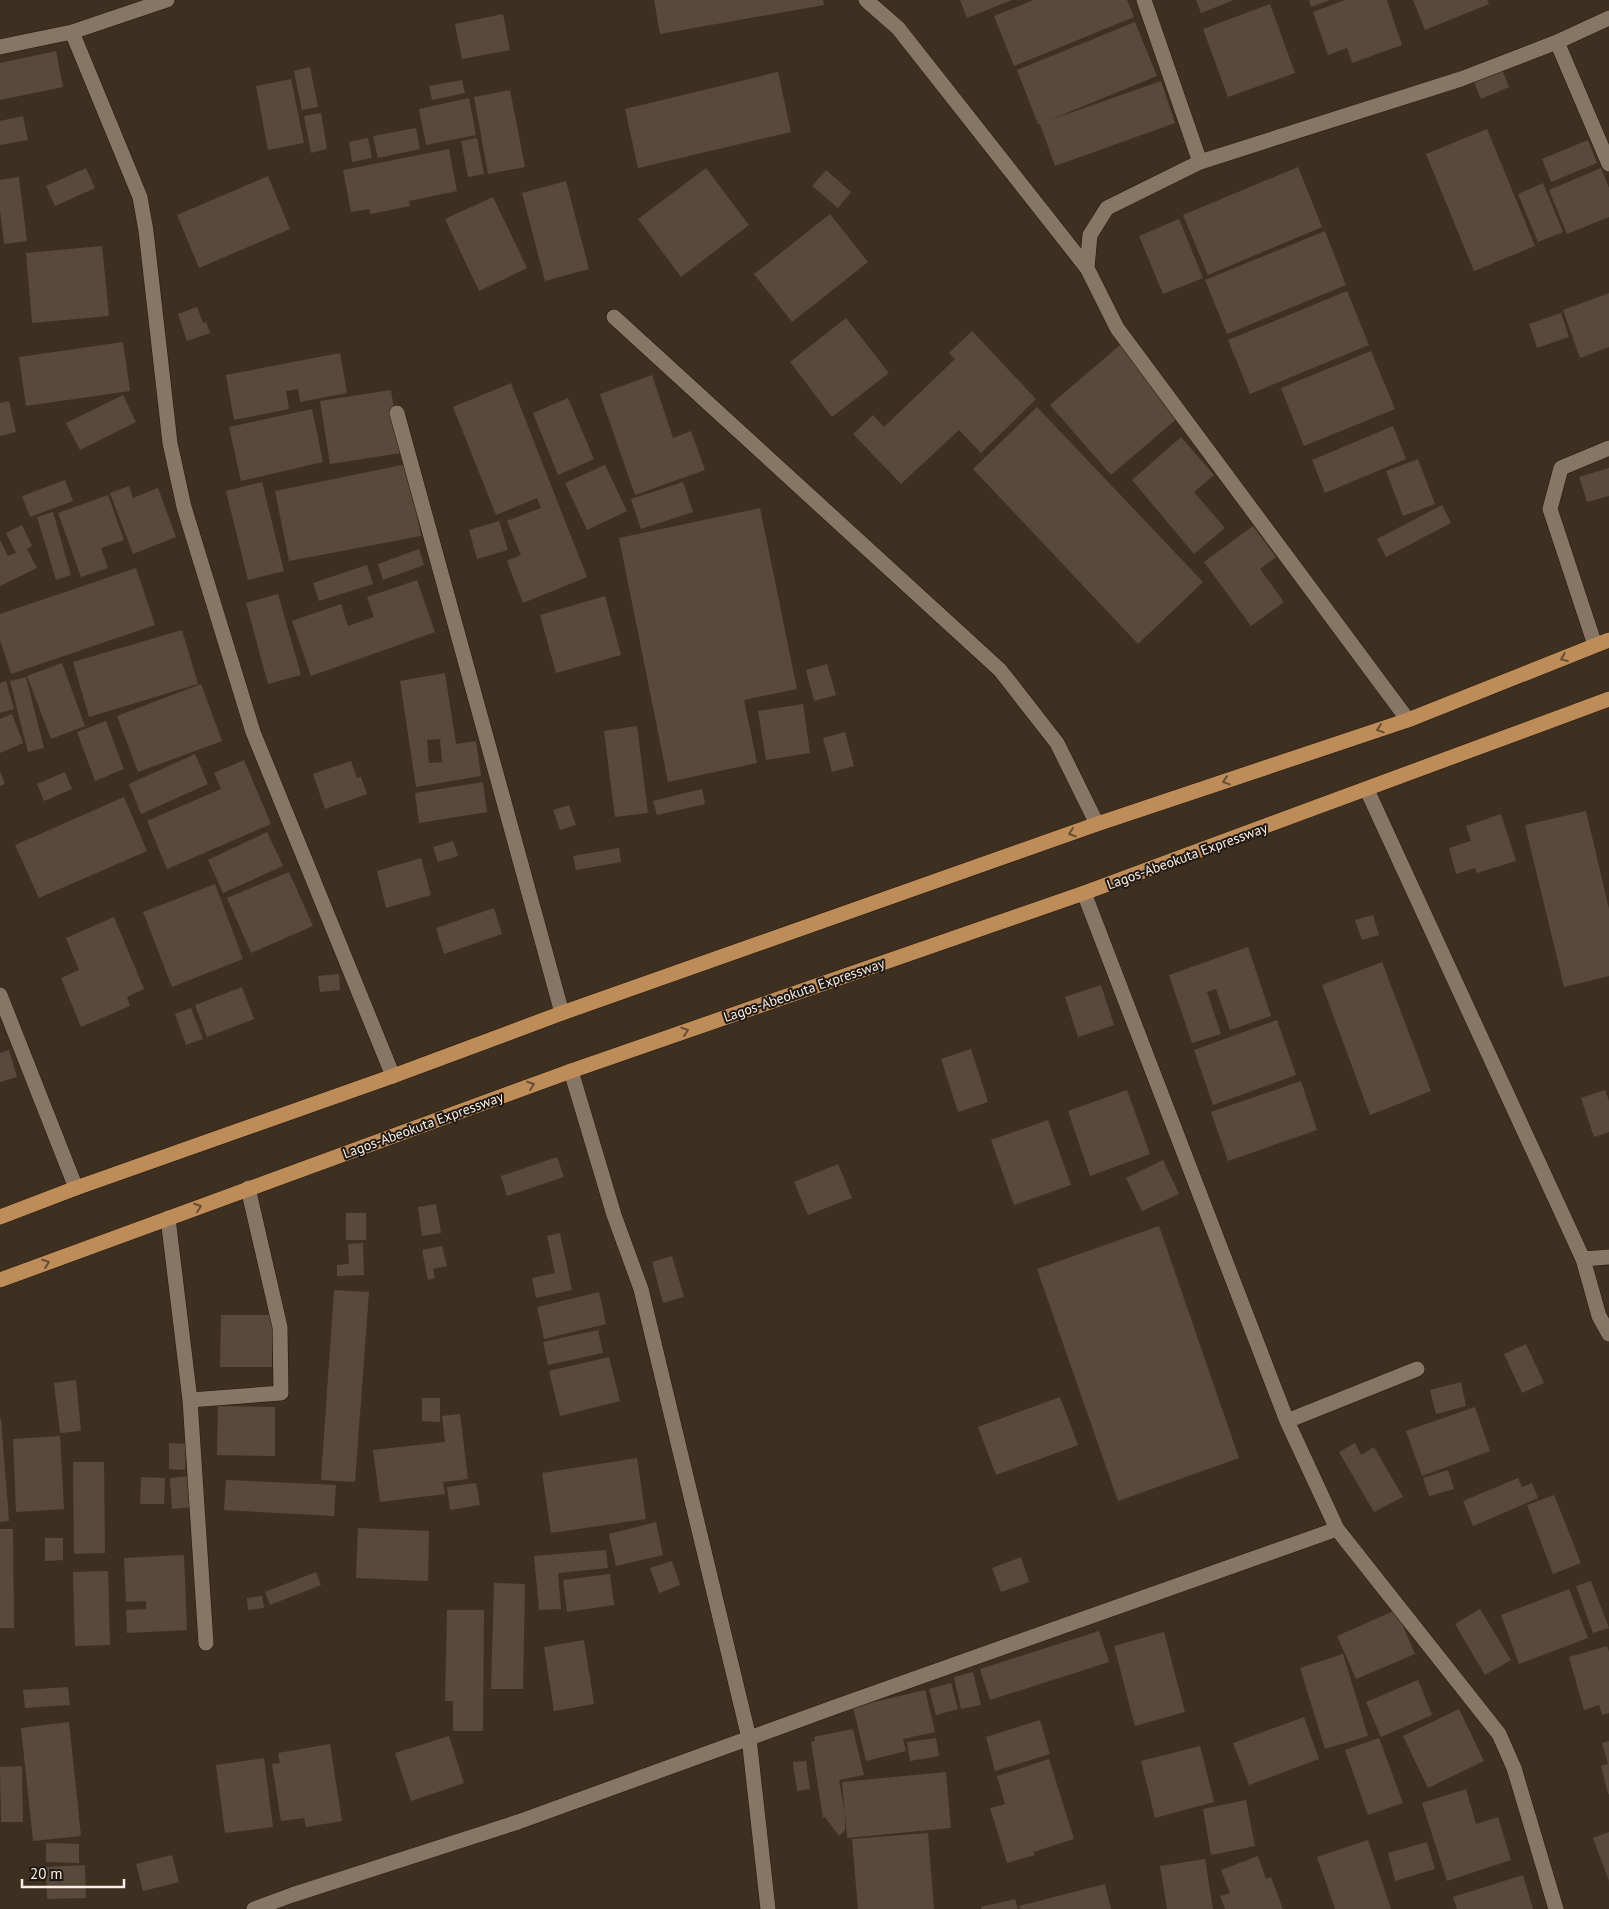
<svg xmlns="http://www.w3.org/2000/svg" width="1609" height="1909" font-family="'PT Sans',sans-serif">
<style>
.building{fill:#59493a;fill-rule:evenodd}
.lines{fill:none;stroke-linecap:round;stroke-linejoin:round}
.service-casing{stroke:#25170a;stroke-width:16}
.minor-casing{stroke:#25170a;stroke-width:16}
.trunk-casing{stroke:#25170a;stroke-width:16}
.service{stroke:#877666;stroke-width:15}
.minor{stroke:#877666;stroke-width:15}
.trunk{stroke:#be8c59;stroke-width:15}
.oneway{stroke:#674d32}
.labels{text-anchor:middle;stroke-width:4;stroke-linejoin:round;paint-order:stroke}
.street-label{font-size:14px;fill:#f9efe6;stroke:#201913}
</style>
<rect width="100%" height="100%" fill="#3e3021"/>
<path class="building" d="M654,0H823L824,5L660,34Z
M960,0H1012L967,18Z
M1034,0H1127L1134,17L1014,66L994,16Z
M1196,0H1234L1201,13Z
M1309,0H1330L1311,7Z
M1345,0H1387L1402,45L1352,63L1347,48L1328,55L1313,12Z
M1413,0H1487L1489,4L1425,30Z
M1270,4L1295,73L1228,97L1203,29Z
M503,14L510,50L462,59L455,24Z
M1135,22L1157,76L1047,121L1161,81L1175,123L1055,166L1040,124H1038L1017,70Z
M56,51L63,87L0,100V63Z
M310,67L318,107L302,110L294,71Z
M1502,69L1509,87L1481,99L1473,80Z
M778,72L791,132L638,168L625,109Z
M291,79L304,143L268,150L256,86Z
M462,80L465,93L432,100L429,86Z
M510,90L525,167L488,174L474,97Z
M469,98L476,135L426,145L419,109Z
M321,113L327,149L311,153L304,116Z
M23,116L28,140L0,145V121Z
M416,128L420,149L378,158L373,136Z
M1487,129L1535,246L1474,271L1426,154Z
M368,138L372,158L352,162L349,142Z
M477,138L484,174L468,177L461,141Z
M1588,140L1597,163L1551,182L1542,159Z
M449,149L457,191L409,201L410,206L371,214L369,209L351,212L343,170Z
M1298,167L1322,227L1208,275L1183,215Z
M86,168L95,188L55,206L46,186Z
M706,168L749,225L681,277L638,219Z
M1601,168L1609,188V217L1567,234L1549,190Z
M826,170L851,192L838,208L812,186Z
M268,176L290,229L199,268L177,215Z
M19,177L27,241L4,244L0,209V180Z
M566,181L589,269L545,281L522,193Z
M1543,183L1563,232L1538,242L1518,194Z
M493,197L527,268L479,291L445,219Z
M830,214L868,262L792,322L754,274Z
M1179,219L1203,278L1163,294L1139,236Z
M1325,231L1346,285L1227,334L1205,280Z
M102,246L109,316L32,323L26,253Z
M1347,291L1369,345L1250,394L1228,340Z
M1609,293V347L1580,358L1563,310Z
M197,307L203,323L206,322L210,333L187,341L178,314Z
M1561,313L1569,337L1537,348L1529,324Z
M846,318L889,373L832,417L790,362Z
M972,331L1036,399L981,453L959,430L901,484L853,434L873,415L884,427L955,359L949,353Z
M123,342L130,391L26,406L19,357Z
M1120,345L1180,416L1111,475L1050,405Z
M1371,351L1395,409L1304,446L1281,388Z
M340,353L347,393L300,402L298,389L286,391L289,409L234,420L226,375Z
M652,375L673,438L691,431L705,470L635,495L600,394Z
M511,383L587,577L523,603L507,561L521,555L507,521L541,508L537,498L496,515L453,407Z
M391,390L401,453L330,464L320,401Z
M123,395L136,422L80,450L66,423Z
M568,398L594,459L558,475L533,413Z
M9,401L16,432L0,436V403Z
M1037,407L1203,582L1138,644L973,469Z
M312,409L323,462L241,481L229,427Z
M1393,426L1406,459L1325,493L1312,460Z
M1181,437L1214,475L1194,492L1225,528L1194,554L1132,480Z
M1418,459L1435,504L1403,516L1386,471Z
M407,464L421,536L289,561L275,491Z
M605,465L627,511L587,530L565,483Z
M1609,468V496L1587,502L1579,477Z
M65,480L73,501L30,517L22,496Z
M262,482L284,571L248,580L226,491Z
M683,482L693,512L641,529L631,499Z
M129,486L133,498L158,488L176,537L133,554L110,493Z
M108,495L124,540L101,548L108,568L81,577L58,513Z
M1442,505L1451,523L1386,557L1377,539Z
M760,508L797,689L744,700L757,763L668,782L619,538Z
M53,512L71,575L56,580L37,517Z
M499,521L508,550L477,559L469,530Z
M22,525L32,546L27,549L37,568L0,586V540L8,556L16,553L6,533Z
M1253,526L1276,557L1260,569L1284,602L1251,626L1204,562Z
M419,549L424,565L383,580L378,564Z
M367,565L373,584L319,601L313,583Z
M136,568L155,625L11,674L0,640V614Z
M417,580L435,632L311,676L292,621L341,604L348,626L374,617L367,597Z
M278,594L301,675L268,684L246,603Z
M605,596L621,655L556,673L540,615Z
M182,630L198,684L89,717L73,662Z
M62,663L85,726L51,739L27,676Z
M827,664L836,695L814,701L806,670Z
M445,673L456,744L476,741L481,776L416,787L400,681ZM440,739L442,762L429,763L427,740Z
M26,677L44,748L28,752L10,681Z
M6,681L14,709L0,713V683Z
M201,684L222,741L138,772L117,716Z
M803,704L810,753L766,760L758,711Z
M12,714L23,743L0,753V719Z
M106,721L124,769L95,781L77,732Z
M637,726L648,813L615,817L604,731Z
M845,732L854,766L832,772L823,738Z
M195,754L208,784L141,814L129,784Z
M244,760L271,824L167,869L147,821L221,789L214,773Z
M351,761L357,778L361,777L367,794L325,809L313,774Z
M0,771L5,784L0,786Z
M65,772L72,789L44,801L37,784Z
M483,782L487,812L419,823L415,793Z
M702,789L705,804L657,815L653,801Z
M124,797L147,851L39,898L15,845Z
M569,805L576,825L560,830L553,810Z
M1586,811L1609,909V976L1564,987L1525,825Z
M1501,814L1516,861L1477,873L1475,868L1456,874L1449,848L1471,841L1466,826Z
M267,832L283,866L223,893L208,860Z
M453,841L458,856L438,862L433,847Z
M619,848L621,862L576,870L573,856Z
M421,858L431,895L386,908L377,871Z
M289,872L313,926L251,953L227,898Z
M215,884L243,959L172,987L143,912Z
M494,908L502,934L444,954L436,928Z
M1373,915L1379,935L1362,940L1355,920Z
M114,917L144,989L127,997L130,1006L81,1027L61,978L79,970L66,938Z
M1248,947L1271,1016L1230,1030L1216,989L1207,992L1221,1034L1192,1043L1169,975Z
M1382,962L1431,1091L1370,1115L1322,985Z
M339,974L340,990L320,992L318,976Z
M1101,985L1114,1025L1078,1037L1065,997Z
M242,987L254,1019L207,1037L195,1005Z
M191,1008L203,1039L186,1045L175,1014Z
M1277,1020L1296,1075L1213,1105L1194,1050Z
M971,1049L988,1102L958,1112L941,1059Z
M9,1050L17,1077L0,1082V1053Z
M1301,1081L1317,1130L1228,1161L1211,1112Z
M1127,1090L1150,1154L1090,1176L1068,1111Z
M1605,1090L1609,1101V1132L1594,1137L1581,1098Z
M1048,1120L1071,1185L1014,1205L991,1140Z
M557,1157L564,1177L507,1196L501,1176Z
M1163,1160L1179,1194L1142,1211L1126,1178Z
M838,1164L852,1198L808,1215L794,1182Z
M436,1204L441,1233L422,1236L418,1207Z
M346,1213H366V1240H346Z
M1159,1226L1239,1458L1118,1501L1037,1269Z
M560,1233L572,1290L536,1298L532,1278L555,1273L547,1236Z
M363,1243L364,1275L337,1276V1265L349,1264L348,1244Z
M442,1246L447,1266L433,1269L435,1278L428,1280L422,1250Z
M672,1256L684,1297L663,1303L652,1262Z
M334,1290L369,1292L355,1482L321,1480Z
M599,1292L606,1324L544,1339L537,1307Z
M221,1315H272V1367H220Z
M598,1330L603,1353L548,1365L543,1342Z
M1526,1344L1544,1383L1522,1393L1504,1354Z
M609,1357L620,1401L560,1416L549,1371Z
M76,1380L81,1431L60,1433L54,1383Z
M1461,1382L1466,1406L1436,1414L1430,1390Z
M1060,1397L1078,1445L996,1475L978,1427Z
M422,1398H440V1422L422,1421Z
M218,1406L275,1407V1456L217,1455Z
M1475,1407L1490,1451L1422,1476L1406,1431Z
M460,1414L468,1479L443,1482L445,1494L380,1502L373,1450L445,1442L442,1416Z
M0,1419H1L9,1521L0,1522Z
M60,1436L64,1509L16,1512L13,1439Z
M169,1443L186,1444L185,1470L169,1469Z
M1355,1443L1361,1455L1374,1447L1403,1497L1374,1512L1339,1452Z
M637,1458L646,1519L551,1533L542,1473Z
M73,1462H104L105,1553L74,1554Z
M1448,1470L1454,1489L1429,1496L1423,1478Z
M191,1476L192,1507L172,1509L170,1478Z
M141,1477L165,1478L164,1504H140Z
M1518,1478L1522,1487L1532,1483L1538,1498L1473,1526L1463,1501Z
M226,1480L336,1485L334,1516L224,1510Z
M476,1483L480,1505L450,1510L447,1487Z
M1554,1495L1581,1563L1553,1574L1527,1505Z
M656,1522L663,1555L616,1566L609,1534Z
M358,1528L429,1531L428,1581L356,1578Z
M0,1529H13L14,1628H0Z
M45,1538H63V1560L45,1561Z
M606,1550L608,1568L558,1573L561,1609L539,1610L534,1556Z
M184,1555L187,1630L127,1633L126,1610L146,1609V1601L126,1602L124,1558Z
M1021,1557L1029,1582L1001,1592L992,1568Z
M672,1561L680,1585L659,1593L650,1568Z
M108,1571L110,1645L75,1646L73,1572Z
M316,1572L321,1585L270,1605L265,1592Z
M610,1574L614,1605L567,1612L563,1580Z
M1591,1581L1609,1628L1593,1633L1576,1586Z
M494,1583L525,1584L523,1689H491Z
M1569,1589L1588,1638L1519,1664L1501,1615Z
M262,1596L264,1608L248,1610L247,1598Z
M1480,1609L1511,1660L1485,1675L1455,1624Z
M447,1610H484L483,1731H453V1701H445Z
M1396,1610L1415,1654L1356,1679L1337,1636Z
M1099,1631L1109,1662L990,1700L980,1669Z
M1164,1632L1185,1712L1135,1726L1114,1646Z
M584,1640L594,1704L554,1711L544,1647Z
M1607,1646L1609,1652V1713L1602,1715L1599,1705L1584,1710L1569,1657Z
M1343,1654L1368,1736L1325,1749L1300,1668Z
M973,1672L981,1705L961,1709L954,1677Z
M1418,1680L1432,1715L1381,1737L1366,1702Z
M951,1683L958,1709L936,1715L929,1689Z
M68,1687L70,1705L25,1708L23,1690Z
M925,1690L935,1732L903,1739L906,1751L866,1761L853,1707Z
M1459,1709L1484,1761L1428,1788L1403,1736Z
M1304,1717L1319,1759L1249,1785L1233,1743Z
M1040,1720L1050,1754L995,1771L986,1737Z
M69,1722L81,1836L33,1841L21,1728Z
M853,1729L864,1775L839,1780L845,1814V1830L839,1836L825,1817L823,1818L811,1742L815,1741L814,1737Z
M449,1736L464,1783L411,1801L395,1753Z
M936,1738L939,1756L910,1761L907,1742Z
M1379,1738L1403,1803L1368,1815L1345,1750Z
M1609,1741V1794H1608L1601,1766L1608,1764L1602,1743Z
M330,1744L342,1821L306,1827L304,1818L281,1821L272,1764L280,1763L278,1753Z
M1200,1746L1214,1802L1155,1818L1141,1761Z
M264,1758L273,1827L225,1833L216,1765Z
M1049,1759L1074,1839L1033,1852L1035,1855L1007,1863L990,1808L1005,1804L997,1776Z
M806,1761L810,1789L797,1791L793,1762Z
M22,1766L23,1822H1L0,1767Z
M946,1772L951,1828L847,1838L842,1782Z
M1466,1789L1476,1824L1498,1817L1511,1860L1447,1881L1422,1803Z
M1246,1800L1255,1846L1211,1855L1203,1809Z
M1609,1832V1881L1593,1838Z
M928,1833L934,1909H858L852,1839Z
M1368,1840L1391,1909H1335L1317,1857Z
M1427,1842L1435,1869L1395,1881L1388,1853Z
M46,1843L79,1844V1863L46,1862Z
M172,1855L179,1882L143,1891L136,1864Z
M1258,1856L1266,1879L1271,1877L1283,1909H1225L1220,1896L1230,1893L1221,1870Z
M1205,1859L1213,1909H1167L1160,1866Z
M85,1865L86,1898L47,1899L46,1867Z
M1523,1875L1533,1909H1457L1453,1897Z
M1105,1884L1111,1909H1020L1019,1906Z
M1015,1899L1018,1909H981V1907Z"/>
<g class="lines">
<g class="service-casing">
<path id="service" d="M1595,645L1550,509L1561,468L1609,448
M168,1218L190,1400L281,1393L280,1327L248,1188
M190,1400L206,1643"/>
</g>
<g class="minor-casing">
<path id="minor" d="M866,0L898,28L1087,268
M1144,0L1200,162L1107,208L1090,235L1087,268L1117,328L1408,720
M72,32L140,197L146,231L170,443L184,507L253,732L393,1076
M1557,42L1609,164
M0,47L72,32L167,0
M1200,162L1461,79L1557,42L1609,18
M614,317L1000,670L1057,743L1097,824
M397,413L562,1013
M1367,790L1583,1259L1609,1257
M1084,893L1287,1421L1337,1529L1499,1734L1514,1768L1556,1909
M0,995L76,1188
M571,1071L614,1215L641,1289L749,1738L768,1909
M1583,1259L1599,1316L1609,1334
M1287,1421L1417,1369
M254,1909L292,1895L518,1822L832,1708L1337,1529"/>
</g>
<g class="trunk-casing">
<path id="trunk" d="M0,1217L76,1188L393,1076L562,1013L1097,824L1408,720L1609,640
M0,1280L571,1071L1084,893L1609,699"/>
</g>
<use href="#service" class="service"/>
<use href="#minor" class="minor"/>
<use href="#trunk" class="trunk"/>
</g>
<defs><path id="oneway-chevron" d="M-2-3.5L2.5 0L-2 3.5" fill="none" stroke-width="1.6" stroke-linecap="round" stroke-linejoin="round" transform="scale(1.25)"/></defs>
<g class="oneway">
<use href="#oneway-chevron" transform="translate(1564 658) rotate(158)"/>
<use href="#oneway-chevron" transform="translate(1380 729) rotate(162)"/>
<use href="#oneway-chevron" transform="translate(1226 781) rotate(162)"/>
<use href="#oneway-chevron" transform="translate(1072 833) rotate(161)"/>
<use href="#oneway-chevron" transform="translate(685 1031) rotate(-19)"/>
<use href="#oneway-chevron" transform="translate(531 1085) rotate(-20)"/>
<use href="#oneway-chevron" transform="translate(198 1207) rotate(-20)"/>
<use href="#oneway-chevron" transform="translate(46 1263) rotate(-20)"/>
</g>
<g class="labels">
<g class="street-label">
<text transform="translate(1187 856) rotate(-20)" y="5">Lagos-Abeokuta Expressway</text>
<text transform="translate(804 990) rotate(-19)" y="5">Lagos-Abeokuta Expressway</text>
<text transform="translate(423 1125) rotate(-20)" y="5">Lagos-Abeokuta Expressway</text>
</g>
</g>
<path d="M22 1879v8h102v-8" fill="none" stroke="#f9efe6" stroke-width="2.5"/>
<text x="30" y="1879" font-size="15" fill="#f9efe6" stroke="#201913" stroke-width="4" paint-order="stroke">20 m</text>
</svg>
